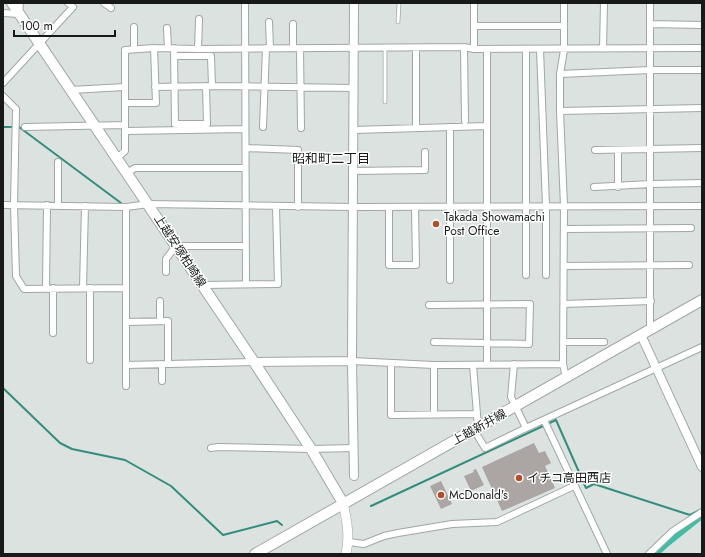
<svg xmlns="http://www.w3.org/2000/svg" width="705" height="557" font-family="Jost,'Noto Sans JP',sans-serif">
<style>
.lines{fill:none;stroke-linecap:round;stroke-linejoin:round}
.stream{stroke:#328e7c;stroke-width:2}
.canal{stroke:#3dbfa6;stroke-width:7}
.building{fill:#aba5a3}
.service-casing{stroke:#a0a7a5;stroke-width:4.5}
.minor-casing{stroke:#a0a7a5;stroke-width:8}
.tertiary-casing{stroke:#a0a7a5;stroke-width:10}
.secondary-casing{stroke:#a0a7a5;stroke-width:10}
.primary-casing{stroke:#a0a7a5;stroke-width:12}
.service{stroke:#fff;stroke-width:3}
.minor{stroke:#fff;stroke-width:6}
.tertiary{stroke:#fff;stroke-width:8}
.secondary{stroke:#fff;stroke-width:9}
.primary{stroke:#fff;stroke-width:10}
.poi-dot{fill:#b54d29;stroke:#fff;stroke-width:1.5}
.labels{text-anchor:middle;stroke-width:3;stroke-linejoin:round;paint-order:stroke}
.poi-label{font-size:12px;fill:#181a1a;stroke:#fff;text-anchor:start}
.street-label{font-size:12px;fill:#181a1a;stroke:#fff}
.neighbourhood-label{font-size:13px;fill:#181a1a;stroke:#fff}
</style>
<rect width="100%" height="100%" fill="#dbe2e0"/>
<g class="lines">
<path class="stream" d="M3,127H19L121,203
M3,388L60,443L72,449L125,460L171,486L223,535L277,521L282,525
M371,506L556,420L586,488L594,484L690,515L702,509"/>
<path class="canal" d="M655,554L667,543L702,515"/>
</g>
<path class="building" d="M534,443L539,453L545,451L551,463L545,466L555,488L502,511L482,467Z
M476,469L484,485L471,491L464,476L474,472L473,470Z
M441,481L452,504L441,509L430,486Z"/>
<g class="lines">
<g class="service-casing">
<path id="service" d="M398,22L399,3
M385,49V102"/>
</g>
<g class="minor-casing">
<path id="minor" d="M104,3L111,8
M245,3L246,284
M564,3V50L560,74V111L702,108
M650,3V329
M3,13L19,14L20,3
M269,22L270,48
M293,24V48
M650,24L702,25
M474,26H564
M167,28L168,48
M464,47L465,121
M174,48L175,124H207L206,86
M134,49V27
M198,49L199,19
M300,49L301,128
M474,49V3
M526,49V275
M540,49L546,206V275
M603,49L604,3
M174,56H211L212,86
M560,74L650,70H702
M3,83L73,7L68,3
M155,87L212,86L353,88
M71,90L125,87
M3,96L16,109L14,205L16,276L24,289L126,288
M125,103H156L154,48
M560,111L564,206L563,364
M25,127L125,125
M263,127L266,48
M450,127V280
M416,128V48
M354,130L487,126
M126,131L245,129
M246,148L298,150V207
M595,150L702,148
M117,158L125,151V50L154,48L198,49L464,47L474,49L702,48
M353,171L425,170V152
M127,173L135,168H245
M594,187L651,184L702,183
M618,187V150
M3,205L126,207L149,204L353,207L702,206
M58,205V162
M126,207V386
M389,207V265H416L415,207
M564,229L691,228
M564,266L689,265
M166,272V259L176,246H245
M202,285L278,284L276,207
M46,288L47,205
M53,288V333
M83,288L85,206
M564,304L651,301
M429,305L530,304L529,344L434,342
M160,321V301
M127,322L168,321V364
M563,342H604
M90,360V288
M352,361L434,365L563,364L566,378
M162,364V381
M391,364V415L477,414L478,428
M487,364V49
M514,364L511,397L526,428L702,347
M126,365L254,362
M473,365L477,414
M434,414V365
M544,420L607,554
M474,430L485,448L526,428
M211,448L218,447L311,449L354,448
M349,542L364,544L384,536L398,533L452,524L497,522L574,486
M649,554L673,531L702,512"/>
</g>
<g class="tertiary-casing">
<path id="tertiary" d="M641,335L702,467
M254,362L352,361
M354,476L352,361L354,3"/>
</g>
<g class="secondary-casing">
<path id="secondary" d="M343,503C347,521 350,536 346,554"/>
</g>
<g class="primary-casing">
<path id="primary" d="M12,3L254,362L311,449L343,503
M255,554L702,300"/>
</g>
<use href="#service" class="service"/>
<use href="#minor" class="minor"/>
<use href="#tertiary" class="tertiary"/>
<use href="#secondary" class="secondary"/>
<use href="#primary" class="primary"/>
</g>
<g class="poi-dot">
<circle cx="436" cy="224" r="4"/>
<circle cx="519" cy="478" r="4"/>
<circle cx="441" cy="495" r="4"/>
</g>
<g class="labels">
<g class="poi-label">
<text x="444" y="221">Takada Showamachi<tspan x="444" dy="14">Post Office</tspan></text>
<text x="527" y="482">イチコ高田西店</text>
<text x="449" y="499">McDonald's</text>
</g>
<g class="street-label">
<text transform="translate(180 251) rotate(57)" y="4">上越安塚柏崎線</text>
<text transform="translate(479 427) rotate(-29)" y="4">上越新井線</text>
</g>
<g class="neighbourhood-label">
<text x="331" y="163">昭和町二丁目</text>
</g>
</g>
<rect width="705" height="557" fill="none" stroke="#181a1a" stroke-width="8"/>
<path d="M14 30v6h101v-6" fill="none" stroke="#181a1a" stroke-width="2"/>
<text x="20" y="30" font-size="12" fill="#181a1a" stroke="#ffffff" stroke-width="3" paint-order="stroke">100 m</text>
</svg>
